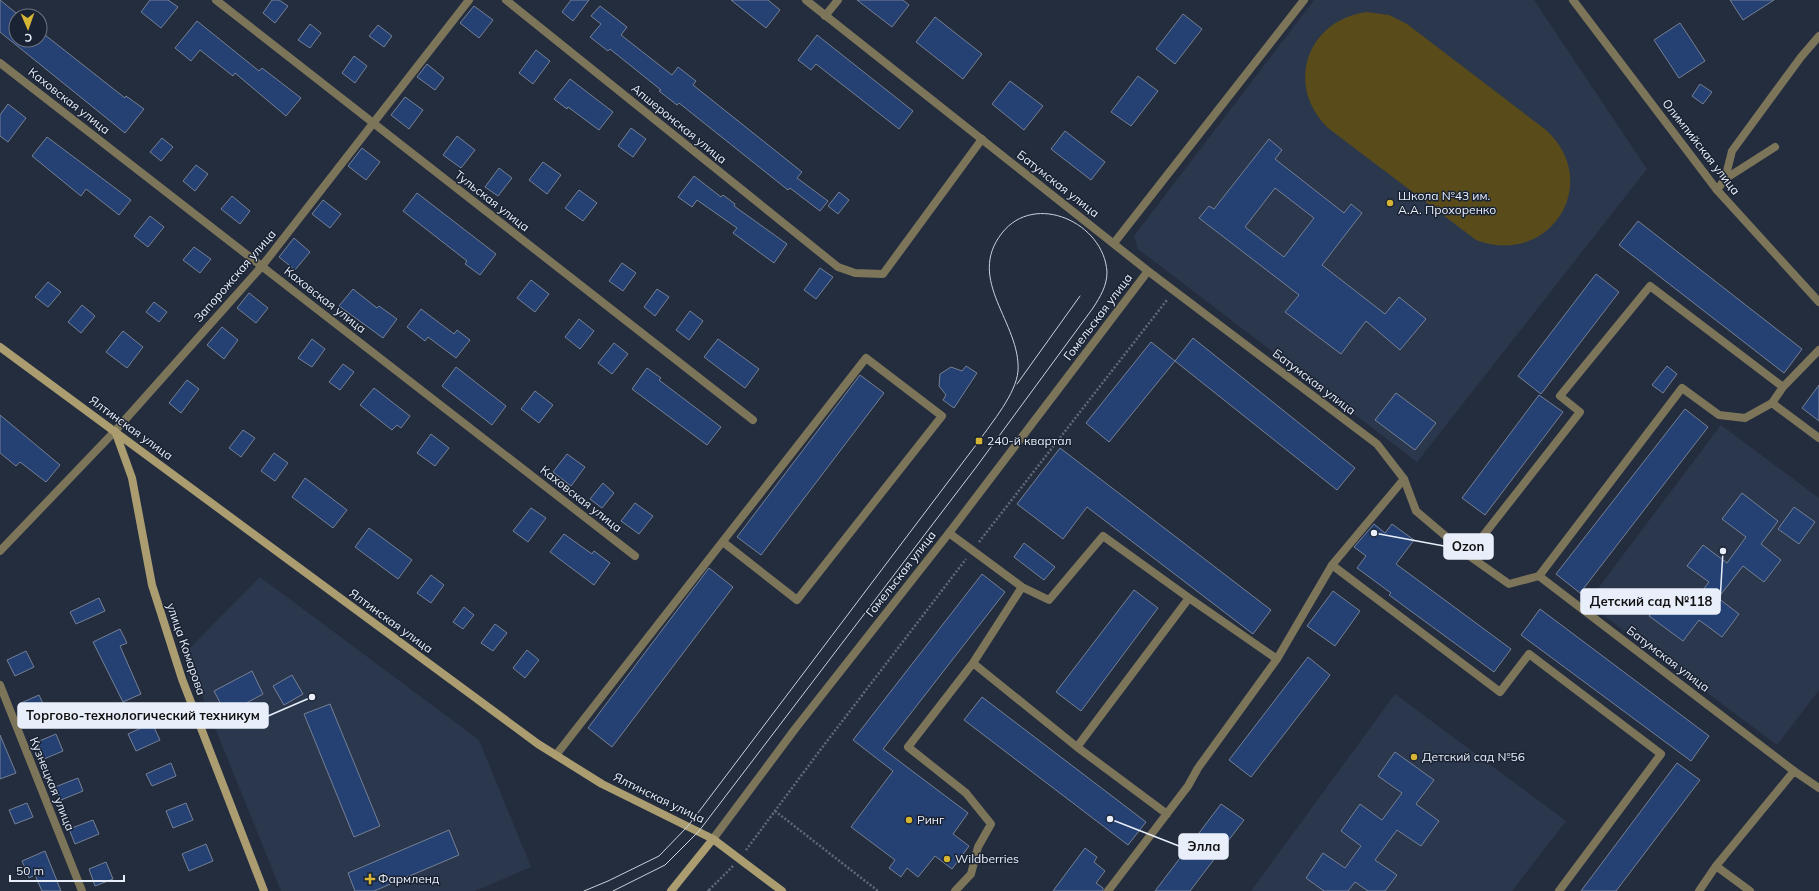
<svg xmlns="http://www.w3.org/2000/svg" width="1819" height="891" font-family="Mulish,sans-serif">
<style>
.built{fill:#2b374d}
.green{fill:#5a4c1a}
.building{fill:#254073;stroke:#758094;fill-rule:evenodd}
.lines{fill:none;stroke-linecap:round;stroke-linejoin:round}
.path{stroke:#626a79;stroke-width:2.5;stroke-dasharray:2 2;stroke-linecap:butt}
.lane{stroke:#7d7559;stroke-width:8}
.street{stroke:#7d7559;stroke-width:8}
.secondary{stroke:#ab9d70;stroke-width:8}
.tram{stroke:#cad1dd;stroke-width:1}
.poi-dot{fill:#d7b534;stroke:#1a2333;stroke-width:1.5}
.labels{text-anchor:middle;stroke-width:3;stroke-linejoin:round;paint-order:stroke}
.street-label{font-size:12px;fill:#e9effa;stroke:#1a2333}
.poi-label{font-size:12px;fill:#e9effa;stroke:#1a2333;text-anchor:start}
.leader{fill:none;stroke:#e9effa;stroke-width:1.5}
.callout-dot{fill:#e9effa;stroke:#1a2333;stroke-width:1.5}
.callout{fill:#e9effa;stroke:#e9effa;stroke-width:1.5}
.callout-label{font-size:13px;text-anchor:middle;font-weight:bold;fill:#111}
</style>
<rect width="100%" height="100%" fill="#242d3e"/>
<path class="built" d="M1314,0H1534L1647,169L1417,462L1138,249L1134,236Z
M1721,425L1819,498V690L1777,745L1587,603Z
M260,577L479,740L531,867L475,891H281L185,653Z
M1395,694L1566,821L1512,891H1251Z"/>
<path class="green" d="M1367,12L1389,15L1407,24L1546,130C1604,183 1549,268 1476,240L1328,128C1284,85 1307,20 1367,12Z"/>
<path class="building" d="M0,0L16,13V40H40V31L125,98L126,96L144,109L125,133L0,32Z
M150,0H168L178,7L161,28L141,12Z
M272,0H279L288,6L275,23L263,13Z
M571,0H589L573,21L562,12Z
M731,0H768L780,10L766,28Z
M857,0H903L909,5L892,27Z
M1730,0H1774L1743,20Z
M474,6L493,20L479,38L460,23Z
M600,6L627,27L621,35L672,75L678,67L696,81L693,85L802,172L797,178L828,201L820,211L790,188L788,190L679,103L677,105L659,91L661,90L610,49L608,51L590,37L601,24L591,16Z
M1183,14L1202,29L1175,64L1156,49Z
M935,17L982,54L963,79L916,42Z
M197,21L259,71L262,68L301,98L286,116L235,73L233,76L200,50L191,61L175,48Z
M1680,23L1705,61L1679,78L1654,40Z
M310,24L321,33L310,48L298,40Z
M378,25L392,36L384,47L369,36Z
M817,35L913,111L899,129L816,64L811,70L798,60Z
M536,50L550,61L533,84L519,73Z
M354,56L367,66L355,83L342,73Z
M427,64L444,78L435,90L417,77Z
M1138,76L1158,91L1131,126L1111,112Z
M570,79L613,112L599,130L568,107L567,109L554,99Z
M1010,81L1043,106L1024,130L992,104Z
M1700,84L1712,92L1703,104L1692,96Z
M405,97L423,110L409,129L391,115Z
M8,104L26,118L8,142L0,136V115Z
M631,128L646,139L633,157L618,146Z
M1065,131L1105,162L1091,180L1051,149Z
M457,136L475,150L461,168L443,155Z
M47,137L131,200L119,215L86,189L81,196L32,156Z
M162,138L173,147L161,161L150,152Z
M1269,139L1282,150L1275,159L1344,213L1351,204L1362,213L1322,265L1385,314L1399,297L1426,319L1400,350L1366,321L1341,354L1285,312L1299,295L1199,218L1209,206L1214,209ZM1275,188L1314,218L1284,257L1245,227Z
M362,148L380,162L366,180L348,166Z
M543,162L561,175L547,194L529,180Z
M196,165L208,174L195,191L183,181Z
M499,168L512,178L498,196L485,187Z
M694,176L721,197L723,195L735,204L734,206L787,244L774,263L733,233L737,228L697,200L692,207L678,197Z
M579,190L597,203L583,221L565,208Z
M839,192L849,200L838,214L828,206Z
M417,193L496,254L480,275L465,264L467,261L403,211Z
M232,196L250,211L240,224L221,209Z
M323,200L341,214L330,228L312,214Z
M150,216L164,227L148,247L134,236Z
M1638,221L1802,349L1784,373L1619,245Z
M294,238L310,252L295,270L279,257Z
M194,247L211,259L200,273L183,260Z
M622,263L636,273L623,291L609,281Z
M820,268L833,277L816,299L804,290Z
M1596,274L1619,292L1541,394L1518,376Z
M531,280L549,294L535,312L517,298Z
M48,282L61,292L48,307L35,297Z
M353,289L377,308L379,306L397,319L383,338L339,306Z
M657,289L669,297L655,316L644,307Z
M249,293L268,308L256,323L237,308Z
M154,302L167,312L159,322L146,312Z
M82,305L95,316L81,333L68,322Z
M421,309L454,334L457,330L470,340L456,358L428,337L425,341L407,327Z
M690,311L703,321L689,340L676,330Z
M579,319L594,331L580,349L565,337Z
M222,327L238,340L224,359L207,345Z
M123,331L143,347L127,368L106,352Z
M1193,338L1355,468L1337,490L1175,361Z
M312,339L325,349L312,367L298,358Z
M718,339L759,369L745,388L704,357Z
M1151,342L1175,361L1109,442L1086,423Z
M614,343L628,354L612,374L598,363Z
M343,364L354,372L340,390L329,382Z
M966,366L977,373L954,408L943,400L946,395L939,386L940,374L951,367L962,371Z
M1667,366L1677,374L1663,393L1652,385Z
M456,367L506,406L492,425L442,386Z
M647,368L661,378L659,380L721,427L707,445L632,389Z
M860,375L884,393L761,555L737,537Z
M187,380L199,389L181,413L169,403Z
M1819,385V421L1802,408Z
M374,388L410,416L401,428L397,425L392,430L360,405Z
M535,391L553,405L539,423L521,409Z
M1396,393L1436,423L1415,450L1375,420Z
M1539,395L1563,412L1485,515L1462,498Z
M1685,409L1708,427L1580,593L1556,574Z
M0,415L60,465L46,482L20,462L16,466L0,453Z
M243,430L255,438L241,457L229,448Z
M431,434L449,448L435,466L417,453Z
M1060,448L1271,610L1253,634L1087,507L1063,539L1017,504Z
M274,453L288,463L275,481L261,471Z
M567,454L585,467L571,486L553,472Z
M305,478L347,510L333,528L292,497Z
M603,483L614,493L602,508L590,499Z
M1742,493L1778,521L1761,544L1781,560L1764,582L1743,566L1718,598L1739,614L1722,637L1699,620L1683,641L1649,616L1667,593L1688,609L1709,582L1687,566L1703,545L1727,563L1746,537L1722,519Z
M635,503L653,516L639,534L621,521Z
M1794,507L1815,522L1799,544L1778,529Z
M531,508L546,518L528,542L513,531Z
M1374,524L1385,533L1392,524L1414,540L1396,564L1511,649L1494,672L1389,595L1391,593L1357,568L1366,556L1354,547Z
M369,528L412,560L398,579L355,547Z
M564,534L592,554L594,551L610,563L594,585L550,552Z
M1024,543L1055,567L1044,580L1014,557Z
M709,568L733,587L612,747L588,728Z
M982,574L1005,592L883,749L968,813L953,834L969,846L952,869L935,856L918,877L907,868L901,877L889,868L895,860L851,827L893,771L853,740Z
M431,575L444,585L431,603L417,593Z
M1134,590L1158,608L1081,711L1056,692Z
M1333,591L1360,611L1335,646L1307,626Z
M99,598L105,611L76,624L70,612Z
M464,607L474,615L463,629L453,622Z
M1540,609L1709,736L1691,761L1521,635Z
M495,624L507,633L493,651L481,643Z
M120,629L127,643L120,646L141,694L123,702L93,642Z
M527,650L539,660L525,678L513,668Z
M26,651L34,667L15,676L7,660Z
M1308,657L1330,675L1251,777L1229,760Z
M252,671L263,694L226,714L214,691Z
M292,675L303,694L284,705L273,686Z
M39,695L46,710L28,718L21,703Z
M982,697L1146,822L1128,845L964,720Z
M330,704L380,826L354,837L304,714Z
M152,723L160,740L136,751L128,734Z
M56,734L63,751L44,759L37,742Z
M0,735L16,773L0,779Z
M1395,752L1434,780L1416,804L1439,821L1421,846L1397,830L1375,860L1397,875L1385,891H1368L1355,882L1348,891H1324L1306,878L1323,853L1345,868L1361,846L1341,831L1360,804L1382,820L1402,793L1378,776Z
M171,763L176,776L152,786L146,774Z
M1677,763L1700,780L1616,891H1581Z
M78,778L83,791L61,800L55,787Z
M27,803L33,817L15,824L9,810Z
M186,803L193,820L173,828L166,811Z
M1221,804L1244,820L1190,891H1155Z
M93,820L99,834L75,844L69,829Z
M449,830L459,855L374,891H355L348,873Z
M206,844L213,861L189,871L182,854Z
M1085,848L1097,857L1094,862L1105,871L1096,883L1103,888V891H1053Z
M45,851L61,891H42L35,875L29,878L22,861Z
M106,862L113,879L95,886L89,869Z"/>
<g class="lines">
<path class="path" d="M979,542L1167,300
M775,811L878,891
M746,850L821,749L966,559
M709,890L733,866
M707,891H711"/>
<path class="lane" d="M825,16L838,0
M1725,179L1732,151L1801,57L1819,36
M1717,190L1725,179L1775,147
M838,267L855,273L883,274L982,139
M1819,350L1783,387L1772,403L1819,438
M949,533L1022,587L1049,600L1103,536L1189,598L1277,659
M1468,555L1580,412L1560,396L1650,286L1783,387
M1332,565L1500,692L1529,654L1661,754L1559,891
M1539,576L1682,388L1719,415L1745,418L1772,403
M973,663L1077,747L1167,814
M1077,747L1189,598
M556,755L866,358L942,416L797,600L723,542
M955,891L971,874L978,847L991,824L966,793L908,747L973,663L1022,587
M1108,891L1188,786L1198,768L1277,659L1332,565L1404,479
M1699,891L1716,866
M1750,891L1716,866L1794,771L1819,788"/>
<path class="street" d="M216,0L753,420
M506,0L838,267
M806,0L1148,271L1377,444L1404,479L1416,511L1468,555L1509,584L1539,576L1794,771
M1573,0L1717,190L1819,302
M0,63L635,556
M1114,243L1304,0
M0,551L115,431L262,266L469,0
M0,685L82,891
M713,839L795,729L949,533L1148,271"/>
<path class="secondary" d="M0,347L538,744L602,784L713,839L782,891
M115,431L132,478L152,585L182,679L264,891
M671,891L713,839"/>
<path class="tram" d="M1017,384L1080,296
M584,891L608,881L659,856L688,826L979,441C992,422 1016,394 1018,371C1021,323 965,280 1002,233C1035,191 1104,223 1107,272C1107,286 1100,297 1093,308L977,466L699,831L665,865L613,891"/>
</g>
<g class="poi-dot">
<circle cx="1390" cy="203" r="4"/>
<rect x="975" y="437" width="8" height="8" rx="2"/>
<circle cx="1414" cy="757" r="4"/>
<circle cx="909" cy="820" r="4"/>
<circle cx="947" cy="859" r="4"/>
<path d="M368 873h4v4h4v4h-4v4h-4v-4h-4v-4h4z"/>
</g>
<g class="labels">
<g class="street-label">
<text transform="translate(69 101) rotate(38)" y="4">Каховская улица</text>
<text transform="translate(679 124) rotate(39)" y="4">Апшеронская улица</text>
<text transform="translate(1701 147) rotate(52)" y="4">Олимпийская улица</text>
<text transform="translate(1058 184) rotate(38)" y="4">Батумская улица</text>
<text transform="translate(492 201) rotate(38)" y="4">Тульская улица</text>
<text transform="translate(235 276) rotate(-49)" y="4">Запорожская улица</text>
<text transform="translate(325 300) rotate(38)" y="4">Каховская улица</text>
<text transform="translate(1098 317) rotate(-53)" y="4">Гомельская улица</text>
<text transform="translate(1314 382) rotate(37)" y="4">Батумская улица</text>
<text transform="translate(131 428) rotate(36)" y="4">Ялтинская улица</text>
<text transform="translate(581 499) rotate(38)" y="4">Каховская улица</text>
<text transform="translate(901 574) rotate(-52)" y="4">Гомельская улица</text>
<text transform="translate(391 621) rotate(36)" y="4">Ялтинская улица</text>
<text transform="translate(186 649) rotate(71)" y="4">улица Комарова</text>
<text transform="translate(1668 659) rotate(37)" y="4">Батумская улица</text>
<text transform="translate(52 784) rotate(68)" y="4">Кузнецкая улица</text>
<text transform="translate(659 798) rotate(26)" y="4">Ялтинская улица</text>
</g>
<g class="poi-label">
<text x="1398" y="200">Школа №43 им.<tspan x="1398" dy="14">А.А. Прохоренко</tspan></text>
<text x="987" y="445">240-й квартал</text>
<text x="1422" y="761">Детский сад №56</text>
<text x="917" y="824">Ринг</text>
<text x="955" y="863">Wildberries</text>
<text x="378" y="883">Фармленд</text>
</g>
</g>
<path class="leader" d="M1374 533L1444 546M1723 551L1720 601M312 697L268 716M1110 819L1179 846"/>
<g class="callout-dot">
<circle cx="1374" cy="533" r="4"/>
<circle cx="1723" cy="551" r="4"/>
<circle cx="312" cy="697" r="4"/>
<circle cx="1110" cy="819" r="4"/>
</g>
<g class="callout">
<rect x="1444" y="534" width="49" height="25" rx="4"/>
<rect x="1581" y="589" width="139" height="25" rx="4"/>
<rect x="18" y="703" width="250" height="25" rx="4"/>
<rect x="1179" y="834" width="49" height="25" rx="4"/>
</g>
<g class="callout-label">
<text x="1468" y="551">Ozon</text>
<text x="1651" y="606">Детский сад №118</text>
<text x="143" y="720">Торгово-технологический техникум</text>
<text x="1204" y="851">Элла</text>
</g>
<g transform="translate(28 28) rotate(178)"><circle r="19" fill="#1a2333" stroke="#6d7583"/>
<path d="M0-3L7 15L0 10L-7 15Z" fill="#d7b534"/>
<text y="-6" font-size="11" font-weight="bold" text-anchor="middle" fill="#e9effa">С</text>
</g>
<path d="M10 875v6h114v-6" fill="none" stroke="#e9effa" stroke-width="2"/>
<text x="16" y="875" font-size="12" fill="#e9effa" stroke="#1a2333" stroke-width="3" paint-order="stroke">50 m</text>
</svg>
